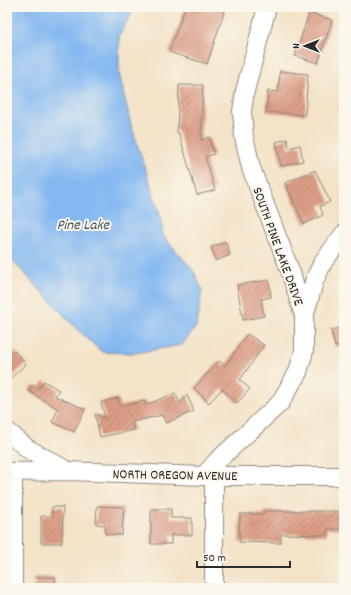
<svg xmlns="http://www.w3.org/2000/svg" width="351" height="595" font-family="Dekko,sans-serif">
<style>
.water{fill:#83b8f1;stroke:#57728e}
.building{fill:url(#building-hatch)}
.lines{fill:none;stroke-linecap:round;stroke-linejoin:round}
.minor-casing{stroke:#8f8779;stroke-width:20}
.minor{stroke:#fff;stroke-width:18}
.labels{text-anchor:middle;stroke-width:4;stroke-linejoin:round;paint-order:stroke}
.street-label{font-size:14px;fill:#2b2b2b;stroke:#fbf7ec}
.water-label{font-size:15px;font-style:italic;fill:#455566;stroke:#fbf7ec}
</style>
<defs>
<pattern id="building-hatch" width="6" height="6" patternUnits="userSpaceOnUse"><rect width="6" height="6" fill="#dd9e86"/><path d="M-1 1l2-2M0 6l6-6M5 7l2-2" fill="none" stroke="#b3816e"/></pattern>
</defs>
<rect width="100%" height="100%" fill="#fbf7ec"/>
<filter id="ink" filterUnits="userSpaceOnUse"><feTurbulence type="fractalNoise" baseFrequency=".025" numOctaves="2"/><feDisplacementMap in="SourceGraphic" scale="8" xChannelSelector="R" yChannelSelector="G"/><feConvolveMatrix kernelMatrix="1 2 1 2 8 2 1 2 1" color-interpolation-filters="sRGB"/></filter>
<filter id="wash" filterUnits="userSpaceOnUse"><feTurbulence type="fractalNoise" baseFrequency=".012" numOctaves="4" result="noise"/><feDisplacementMap in="SourceGraphic" scale="16" xChannelSelector="R" yChannelSelector="G"/><feGaussianBlur stdDeviation="0.9" result="paint"/><feColorMatrix in="noise" values="0 0 0 0 0 0 0 0 0 0 0 0 0 0 0 0 0 1.4 0 .05"/><feComposite in="paint" operator="in"/></filter>
<g filter="url(#wash)">
<rect width="100%" height="100%" fill="#f3e3c7"/>
<path class="water" d="M7,7H135L119,36V73L131,125L160,214L163,236L193,270L202,290L197,325L182,345L135,353L102,352L78,330L11,259L7,251Z"/>
<g id="blocks">
<path class="building" d="M185,7H226L207,64L169,52Z
M309,13L332,20L318,63L295,56Z
M280,71L308,74L305,115L266,112L268,91L278,92Z
M179,85H203L201,140L209,137L214,154L205,157L215,190L197,195L179,133H177Z
M287,139L289,148L300,145L303,161L281,166L276,142Z
M315,170L330,202L320,206L323,215L304,224L285,183Z
M226,242L230,255L216,261L211,247Z
M269,280L271,297L261,299L264,316L243,320L237,285Z
M344,327V345L335,347L331,330Z
M247,334L264,345L240,380L250,389L237,403L222,389L209,403L194,388L219,361L225,366Z
M15,351L26,364L7,381V358Z
M44,381L59,390L55,396L85,409L74,432L52,422L58,409L29,391L32,385L39,388Z
M175,393L180,403L187,395L194,411L166,423L162,415L132,422L134,430L100,437L95,414L105,418L101,402L118,398L120,406L145,401L146,405Z
M97,506L124,507L122,535L105,534V525L96,524Z
M52,507H63L62,543H41V516H52Z
M151,509H171V518H192V535H171V544H151Z
M264,511H344V529H327V535L281,534V543L239,542L240,514H264Z
M35,577H55V588H36Z"/>
</g>
</g>
<g filter="url(#ink)">
<use href="#blocks" fill-opacity="0" stroke="#8f8779" stroke-width="1"/>
<g class="lines">
<g class="minor-casing">
<path id="minor" d="M304,316L315,279L323,262L344,234
M7,431L28,449L66,470
M7,472L67,471L204,476H344
M204,476L217,461L280,403L298,372L304,351V316L291,273L251,168L244,137L242,111L245,91L267,7
M13,588V472
M214,588V476"/>
</g>
<use href="#minor" class="minor"/>
</g>
</g>
<g class="labels">
<g class="street-label">
<text transform="translate(279 246) rotate(70)" y="5">SOUTH PINE LAKE DRIVE</text>
<text transform="translate(175 474) rotate(1)" y="5">NORTH OREGON AVENUE</text>
</g>
<g class="water-label">
<text x="83" y="229">Pine Lake</text>
</g>
</g>
<rect width="351" height="595" fill="none" stroke="#fbf7ec" stroke-width="24"/>
<g transform="translate(305 46) rotate(270)" stroke="#fbf7ec" stroke-width="3" paint-order="stroke">
<path d="M0-3L7 15L0 10L-7 15Z" fill="#2b2b2b"/>
<text y="-6" font-size="11" font-weight="bold" text-anchor="middle" fill="#2b2b2b">N</text>
</g>
<path d="M197 561v6h93v-6" fill="none" stroke="#2b2b2b" stroke-width="2"/>
<text x="203" y="561" font-size="12" fill="#2b2b2b" stroke="#fbf7ec" stroke-width="3" paint-order="stroke">50 m</text>
</svg>
